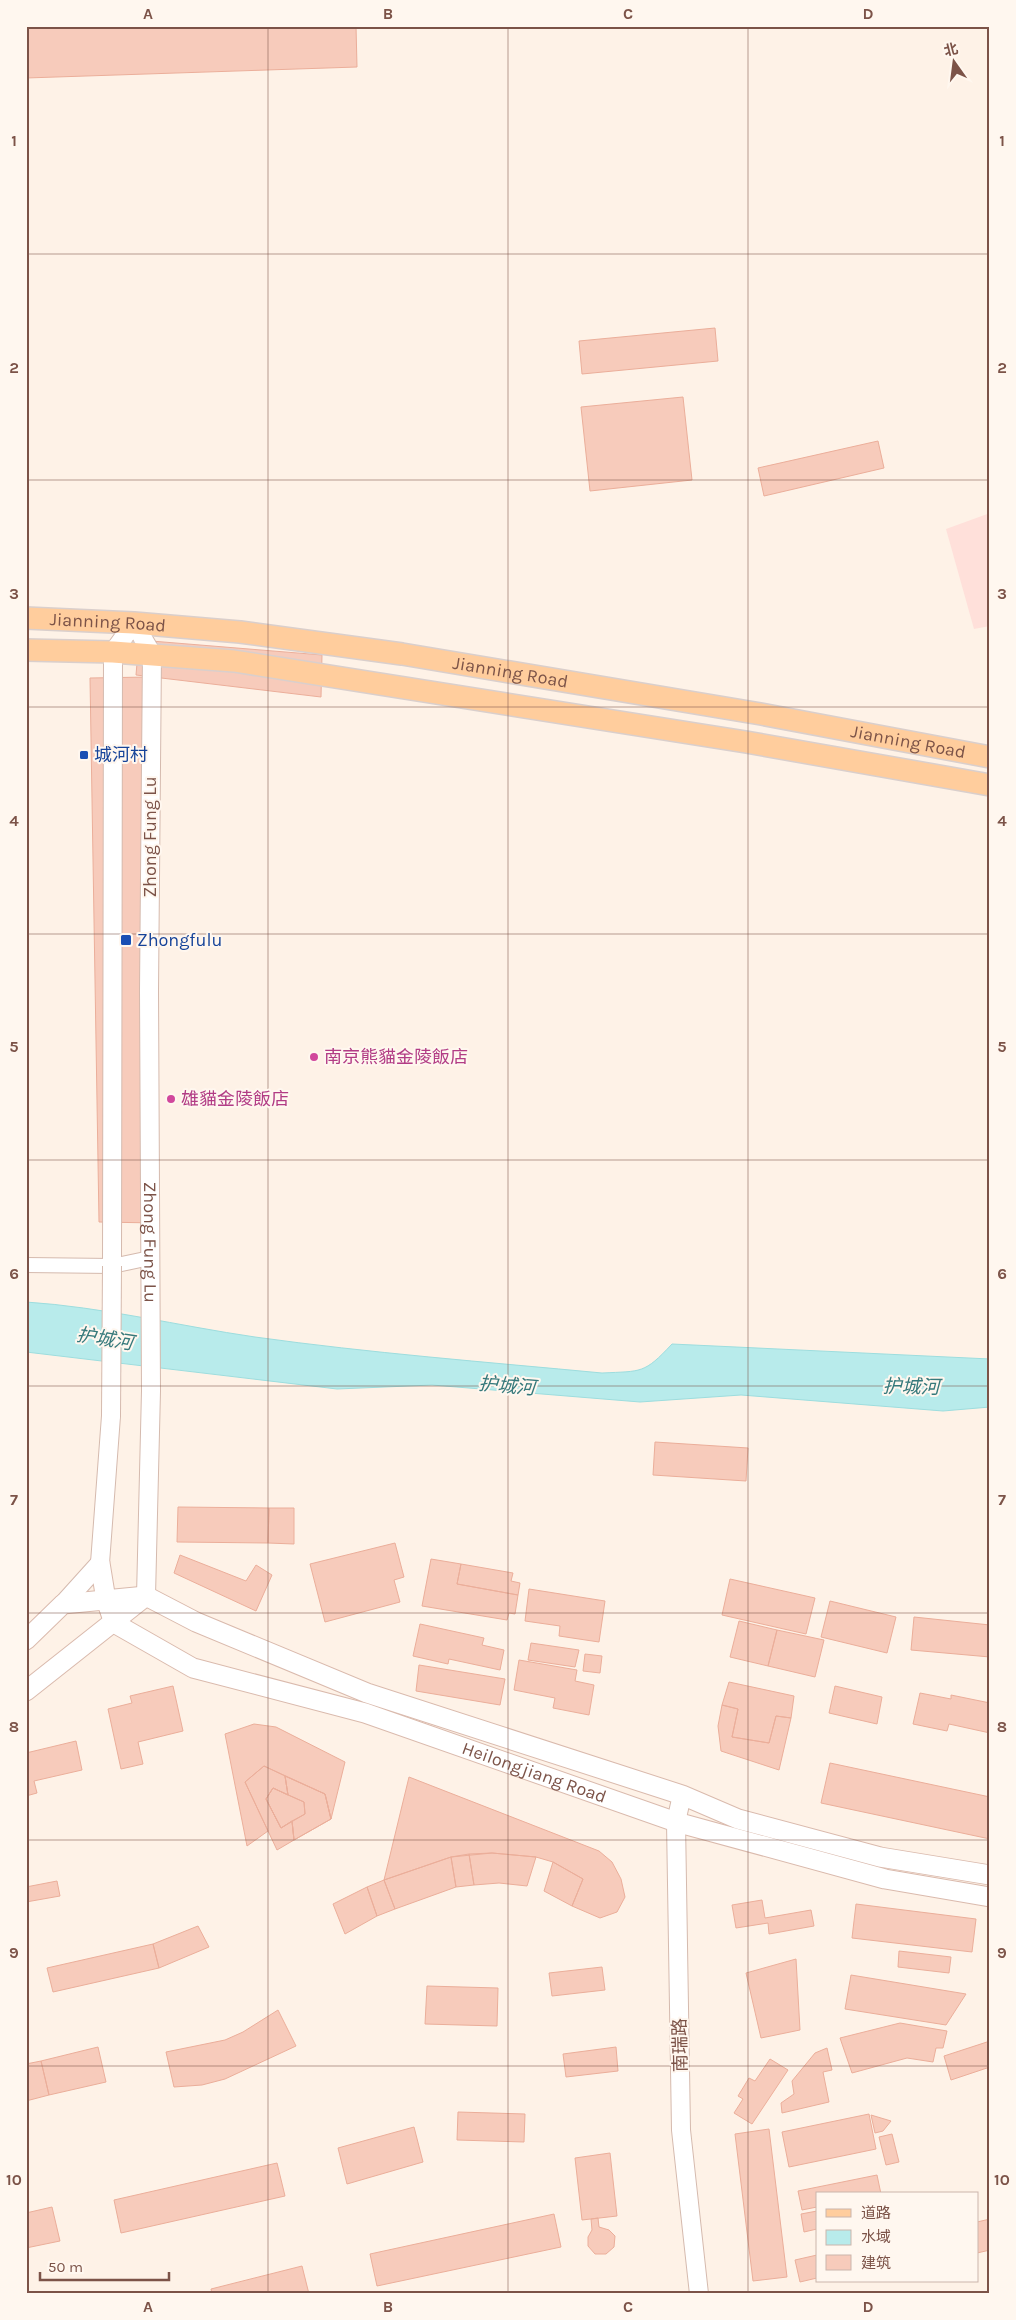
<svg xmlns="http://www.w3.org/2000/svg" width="1016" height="2320" font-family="Karla,'Noto Sans SC',sans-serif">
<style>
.commercial{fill:#ffe0da}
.water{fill:#b8ebeb;stroke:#9dddde}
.building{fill:#f7cbbb;stroke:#ebae9a}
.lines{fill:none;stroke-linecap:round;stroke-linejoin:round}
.minor-casing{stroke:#d5baae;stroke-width:16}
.tertiary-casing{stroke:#d5baae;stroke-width:20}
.secondary-casing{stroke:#dabaad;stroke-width:21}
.primary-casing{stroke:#dacfcc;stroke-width:24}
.minor{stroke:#fff;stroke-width:14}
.tertiary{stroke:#fff;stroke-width:18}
.secondary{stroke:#fff;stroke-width:19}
.primary{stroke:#ffcd9d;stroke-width:21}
.tertiary-bridge-casing{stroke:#d5baae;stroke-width:20;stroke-linecap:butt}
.tertiary-bridge{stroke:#fff;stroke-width:18}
.grid{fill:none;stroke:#7c5348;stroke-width:1;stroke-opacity:0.55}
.transit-dot{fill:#1a4fb4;stroke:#fff7ef;stroke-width:2}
.hotel-dot{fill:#d1479c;stroke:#fff7ef;stroke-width:2}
.labels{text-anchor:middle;stroke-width:4;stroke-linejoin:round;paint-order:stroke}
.street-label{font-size:18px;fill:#7c5348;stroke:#fff7ef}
.transit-label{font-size:18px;fill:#164399;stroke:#fff7ef;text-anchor:start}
.hotel-label{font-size:18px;fill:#b23c85;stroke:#fff7ef;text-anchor:start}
.water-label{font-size:19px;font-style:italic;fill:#36797b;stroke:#fff7ef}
.neatline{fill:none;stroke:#7c5348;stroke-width:2}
.grid-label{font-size:16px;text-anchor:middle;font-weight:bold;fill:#7c5348}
</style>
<rect width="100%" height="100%" fill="#fef2e7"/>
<path class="commercial" d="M990,513V626L974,629L946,529Z"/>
<path class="water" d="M26,1302C103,1307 179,1326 255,1337C370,1353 486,1362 602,1373C642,1371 644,1374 672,1344L990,1359V1407L943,1411L741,1395L640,1402L432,1385L337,1389L26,1352Z"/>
<path class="building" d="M26,26H356L357,67L26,78Z
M715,328L718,361L582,374L579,341Z
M683,397L692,480L590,491L581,407Z
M878,441L884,468L764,496L758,468Z
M139,640L322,655L321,697L136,675Z
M149,677L157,1223L99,1222L90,678Z
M655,1442L748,1448L746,1481L653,1475Z
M178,1507L269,1508L268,1543L177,1542Z
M269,1508H294V1544L268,1543Z
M395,1543L404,1577L394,1580L400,1602L325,1622L310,1564Z
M180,1555L246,1581L256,1565L272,1575L256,1611L174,1573Z
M431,1559L461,1564L457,1584L518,1595L515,1614L509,1613L507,1620L422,1606Z
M461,1564L513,1573L511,1581L520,1583L518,1595L457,1584Z
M730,1579L815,1598L806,1634L722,1615Z
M529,1589L605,1601L599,1642L559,1636L560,1626L525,1621Z
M830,1601L896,1617L887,1653L821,1637Z
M914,1617L990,1625V1657L911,1650Z
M739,1621L777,1630L768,1666L730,1657Z
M420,1624L484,1638L482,1645L504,1650L500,1670L449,1659L448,1664L413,1656Z
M777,1630L824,1640L815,1677L768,1666Z
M531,1643L579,1650L575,1667L528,1660Z
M585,1654L602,1656L600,1673L583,1671Z
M519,1660L577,1670L575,1681L594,1685L589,1715L553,1708L555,1698L514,1690Z
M419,1665L505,1679L500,1705L416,1691Z
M729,1682L794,1696L791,1718L776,1716L769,1743L732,1737L738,1709L722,1705Z
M173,1686L183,1731L138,1742L143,1764L121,1769L108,1709L132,1703L130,1696Z
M835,1686L882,1697L877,1724L829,1713Z
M920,1693L951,1699V1695L990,1703V1733L949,1724L947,1731L913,1724Z
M722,1705L738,1709L732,1737L769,1743L776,1716L791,1718L779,1770L721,1751L718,1726Z
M254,1724L276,1727L345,1762L331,1819L325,1794L264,1766L245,1782L268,1831L247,1846L225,1734Z
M76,1741L82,1770L34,1781L37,1793L26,1796V1765H28L26,1753Z
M830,1763L990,1797V1839L821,1803Z
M264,1766L285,1776L288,1795L273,1788L266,1799L281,1828L292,1821L294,1840L277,1850L245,1782Z
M285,1776L325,1794L331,1819L294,1840L292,1821L281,1828L266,1799L273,1788L288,1795Z
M285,1776L325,1794L331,1819L294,1840L292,1821L305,1814L304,1802L288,1795Z
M409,1777L599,1851L612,1862L621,1879L625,1897L617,1912L600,1918L572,1906L583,1879L553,1862L536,1857L492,1853L451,1857L384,1880Z
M273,1788L304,1802L305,1814L281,1828L266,1799Z
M492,1853L536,1857L527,1886L499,1883L474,1885L469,1854Z
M469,1854L474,1885L456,1887L451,1857Z
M451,1857L456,1887L395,1909L384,1880Z
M553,1862L583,1879L572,1906L544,1891Z
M384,1880L395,1909L377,1916L367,1887Z
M57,1881L60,1896L26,1902V1887Z
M367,1887L377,1916L345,1934L333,1904Z
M762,1900L765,1918L811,1910L814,1926L769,1934L768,1923L736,1928L732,1905Z
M856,1904L976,1919L972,1952L852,1938Z
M198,1926L209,1947L159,1968L153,1944Z
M153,1944L159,1968L53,1992L47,1968Z
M899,1951L951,1957L949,1973L898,1967Z
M796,1959L800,2030L761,2038L746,1973Z
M602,1967L605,1990L552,1996L549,1973Z
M851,1975L966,1994L946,2025L845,2009Z
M427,1986L498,1988L497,2026L425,2024Z
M278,2010L296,2046L225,2079L202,2085L174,2087L166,2052L225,2040L243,2032Z
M900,2023L947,2031L943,2048H936L933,2062L907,2058L852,2073L840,2038Z
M990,2041V2067L951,2080L944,2056Z
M98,2047L106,2082L49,2095L41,2061Z
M616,2047L618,2071L566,2077L563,2054Z
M827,2048L832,2070L823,2072L829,2102L782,2113L781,2103L794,2094L792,2081L815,2053Z
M770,2059L788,2070L752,2124L734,2113L743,2099L738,2096L749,2078L755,2081Z
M41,2061L49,2095L26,2101V2064Z
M458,2112L525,2114L524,2142L457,2140Z
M869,2114L876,2149L789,2167L782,2132Z
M871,2115L891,2121L883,2131L875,2133Z
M414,2127L423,2162L347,2184L338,2148Z
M769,2129L787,2277L753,2281L735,2134Z
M892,2134L899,2162L886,2165L879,2137Z
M610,2153L617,2216L582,2220L575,2158Z
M277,2163L285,2196L121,2233L114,2200Z
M877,2175L881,2194H817V2207L802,2210L798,2191Z
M52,2207L60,2241L26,2248V2213Z
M817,2211V2229L804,2232L801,2214Z
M554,2214L561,2247L377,2286L370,2254Z
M598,2218L599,2227L609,2230L615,2236L614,2247L606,2254H595L588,2246V2237L592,2230L591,2219Z
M990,2219V2250L977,2253V2222Z
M817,2255V2278L800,2282L795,2260Z
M302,2266L309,2294H212L211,2289Z"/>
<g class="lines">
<g class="minor-casing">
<path id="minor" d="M26,1265L112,1266L150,1258"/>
</g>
<g class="tertiary-casing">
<g id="tertiary">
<path id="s1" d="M112,1266L113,652L134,623L152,654L149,991L151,1391L146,1596"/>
<path d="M63,1604L100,1563L111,1416"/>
<path d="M682,1795L676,1822L681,2130L699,2294"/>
</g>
</g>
<g class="secondary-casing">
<g id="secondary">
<path id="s2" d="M100,1563L106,1600L114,1623L193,1668L365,1713L676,1822L885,1879L990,1897"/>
<path d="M26,1640L63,1604L146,1596L196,1622L367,1693L682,1795L738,1819L880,1857L990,1875"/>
<path d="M26,1691L146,1596"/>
</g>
</g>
<g class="primary-casing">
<g id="primary">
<path id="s3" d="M26,618L134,623L240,632L402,654L761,714L990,757"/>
<path d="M26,650L113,652L234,661L746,742L990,785"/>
</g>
</g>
<use href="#minor" class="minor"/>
<use href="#tertiary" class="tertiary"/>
<use href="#secondary" class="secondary"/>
<use href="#primary" class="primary"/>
<g class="tertiary-bridge-casing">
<path id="tertiary-bridge" d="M111,1416L112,1266"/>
</g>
<use href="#tertiary-bridge" class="tertiary-bridge"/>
</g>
<path class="grid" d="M268,26V2294M508,26V2294M748,26V2294M26,254H990M26,480H990M26,707H990M26,934H990M26,1160H990M26,1386H990M26,1613H990M26,1840H990M26,2066H990"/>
<g class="transit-dot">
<rect x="79" y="750" width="10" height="10" rx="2.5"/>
<rect x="120" y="934" width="12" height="12" rx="2.5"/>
</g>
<g class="hotel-dot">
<circle cx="314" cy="1057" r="5"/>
<circle cx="171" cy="1099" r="5"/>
</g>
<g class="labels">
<g class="street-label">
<text dy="6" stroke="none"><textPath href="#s3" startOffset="82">Jianning Road</textPath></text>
<text dy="6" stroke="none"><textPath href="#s3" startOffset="488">Jianning Road</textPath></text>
<text dy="6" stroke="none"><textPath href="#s3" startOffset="892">Jianning Road</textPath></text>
<text transform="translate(150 837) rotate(-90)" y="6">Zhong Fung Lu</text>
<text dy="6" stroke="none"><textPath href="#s1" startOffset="1274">Zhong Fung Lu</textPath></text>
<text dy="6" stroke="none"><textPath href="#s2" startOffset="510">Heilongjiang Road</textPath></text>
<text transform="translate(680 2045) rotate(-91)" y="6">南瑞路</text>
</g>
<g class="transit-label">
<text x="94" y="761">城河村</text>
<text x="137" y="946">Zhongfulu</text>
</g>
<g class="hotel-label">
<text x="324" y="1063">南京熊貓金陵飯店</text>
<text x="181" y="1105">雄貓金陵飯店</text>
</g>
<g class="water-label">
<text transform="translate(105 1338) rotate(9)" y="7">护城河</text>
<text transform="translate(507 1385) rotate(5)" y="7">护城河</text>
<text transform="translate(911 1386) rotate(1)" y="7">护城河</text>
</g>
</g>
<rect width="1016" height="2320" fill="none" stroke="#fff7ef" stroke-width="55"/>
<rect x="816" y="2192" width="162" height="90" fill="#fff7ef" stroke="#cbb5ac"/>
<rect x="826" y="2209" width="25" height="8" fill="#ffcd9d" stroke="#cbb5ac"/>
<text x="861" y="2218" font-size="15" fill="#7c5348">道路</text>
<rect x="826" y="2230" width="25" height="15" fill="#b8ebeb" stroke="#cbb5ac"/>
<text x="861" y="2242" font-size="15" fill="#7c5348">水域</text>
<rect x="826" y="2255" width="25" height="15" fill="#f7cbbb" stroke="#cbb5ac"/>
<text x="861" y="2268" font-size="15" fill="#7c5348">建筑</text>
<g transform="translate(954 62) rotate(346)" stroke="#fff7ef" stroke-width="4" paint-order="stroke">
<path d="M0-4L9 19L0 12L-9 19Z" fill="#7c5348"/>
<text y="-8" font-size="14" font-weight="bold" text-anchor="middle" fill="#7c5348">北</text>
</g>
<path d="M40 2272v8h129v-8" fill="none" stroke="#7c5348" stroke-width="2.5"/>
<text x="48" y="2272" font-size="15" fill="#7c5348" stroke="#fff7ef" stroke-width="4" paint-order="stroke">50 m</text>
<rect x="28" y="28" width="960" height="2264" class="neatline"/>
<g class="grid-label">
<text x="148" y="19">A</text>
<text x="388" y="19">B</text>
<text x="628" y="19">C</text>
<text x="868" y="19">D</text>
<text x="14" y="146">1</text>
<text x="1002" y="146">1</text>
<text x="14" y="373">2</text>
<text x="1002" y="373">2</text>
<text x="14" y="599">3</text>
<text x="1002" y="599">3</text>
<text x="14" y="826">4</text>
<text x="1002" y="826">4</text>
<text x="14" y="1052">5</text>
<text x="1002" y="1052">5</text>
<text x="14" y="1279">6</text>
<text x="1002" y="1279">6</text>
<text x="14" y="1505">7</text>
<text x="1002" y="1505">7</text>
<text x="14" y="1732">8</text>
<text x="1002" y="1732">8</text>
<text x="14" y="1958">9</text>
<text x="1002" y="1958">9</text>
<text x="14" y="2185">10</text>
<text x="1002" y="2185">10</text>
<text x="148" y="2312">A</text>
<text x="388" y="2312">B</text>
<text x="628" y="2312">C</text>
<text x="868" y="2312">D</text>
</g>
</svg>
